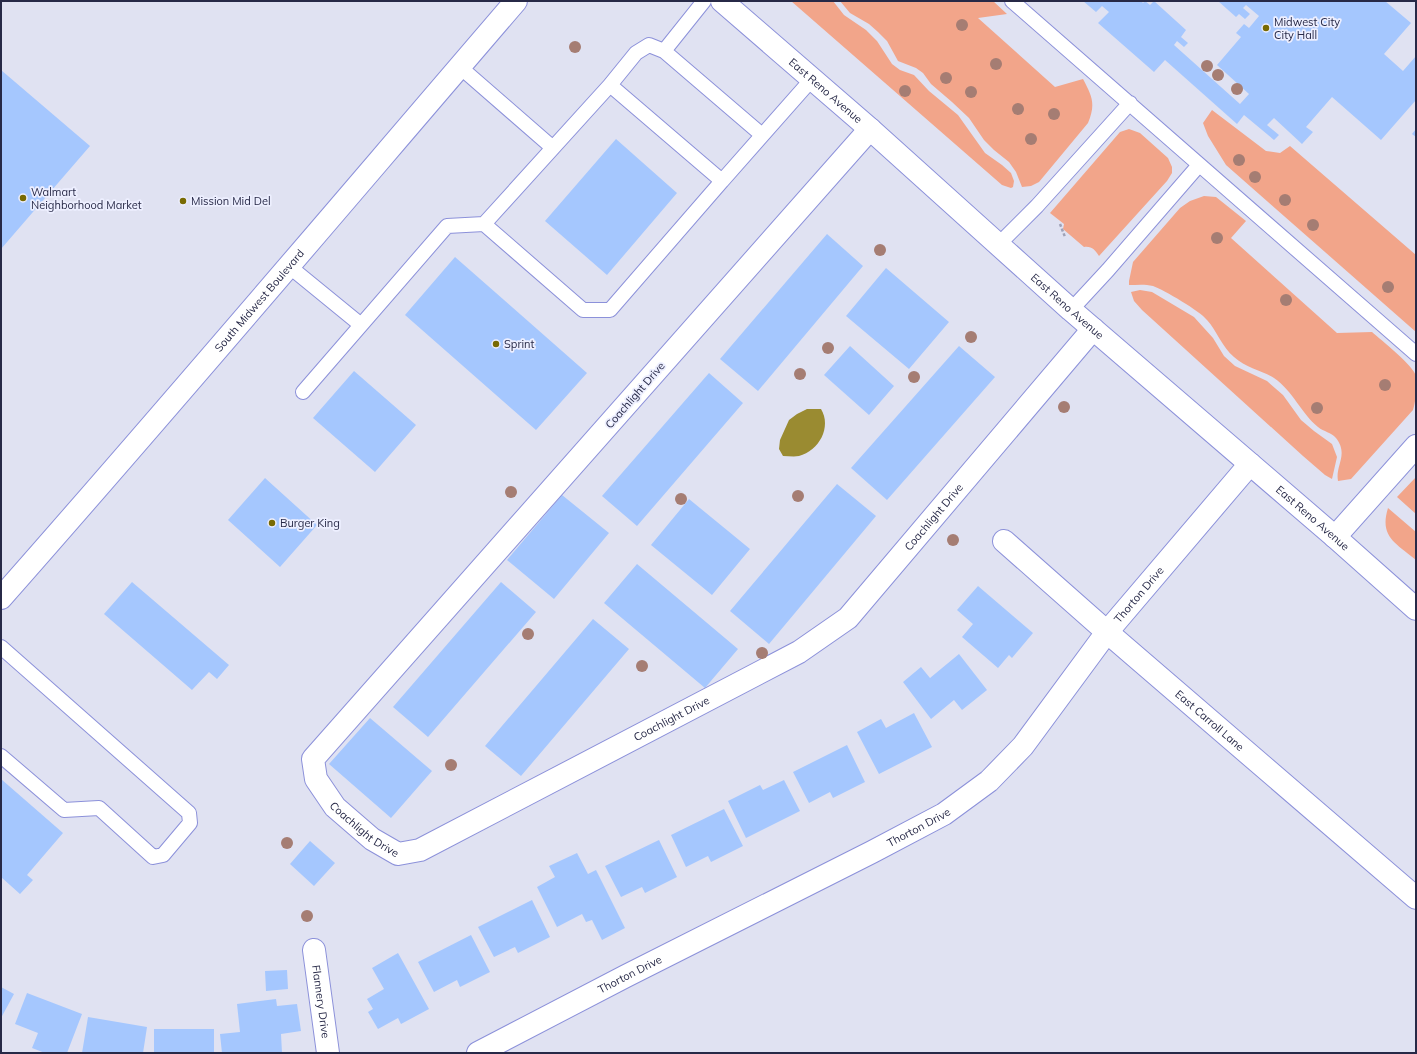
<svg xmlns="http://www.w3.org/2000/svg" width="1417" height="1054" font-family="Mulish,sans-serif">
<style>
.green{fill:#f2a58a}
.water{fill:#9a8b31}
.building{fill:#a5c7fe}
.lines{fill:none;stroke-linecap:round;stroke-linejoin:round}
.service-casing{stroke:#8c91da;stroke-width:16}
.minor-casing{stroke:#8c91da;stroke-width:24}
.secondary-casing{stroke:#8c91da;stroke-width:24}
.path{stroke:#a0a2b7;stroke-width:2.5;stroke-dasharray:3 2;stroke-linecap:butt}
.service{stroke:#fff;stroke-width:14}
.minor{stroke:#fff;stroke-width:22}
.secondary{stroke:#fff;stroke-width:22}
.tree{fill:#a57d73}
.poi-dot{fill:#786a02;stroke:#edefff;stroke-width:1.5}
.labels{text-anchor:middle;stroke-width:3.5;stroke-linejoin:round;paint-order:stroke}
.poi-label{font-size:11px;fill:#272947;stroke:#edefff;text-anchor:start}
.street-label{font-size:11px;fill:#272947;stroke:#edefff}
</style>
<rect width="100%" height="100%" fill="#e0e2f2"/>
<path class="green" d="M791,1H833L844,15L866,30L877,41L892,64L900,70L914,75L929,91L958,115L985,153L1002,165L1011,173L1014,181L1013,187L1011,188L1002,185Z
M840,1H993L1007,14L978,18L1055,87L1083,79C1092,96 1096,104 1088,123L1039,182L1031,186L1022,187L1016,172L1009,162L994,150L984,140L969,118L952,102L931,84L923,73L916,68L898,61L887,41L878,32L869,24L850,13Z
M1212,110L1266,151L1280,153L1290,146L1416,255V332L1226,165L1208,136L1203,123Z
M1129,129L1140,133L1168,158L1172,167V173L1167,181L1099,256C1095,250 1092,246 1084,247L1063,229L1064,224L1050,213L1120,132Z
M1204,196L1216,197L1246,221L1231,238L1337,333L1372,332C1381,340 1414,366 1416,376C1417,385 1416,401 1413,410L1351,479L1338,481C1335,465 1349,455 1336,438C1331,432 1324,432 1318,427C1301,413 1293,391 1274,378C1261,370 1246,368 1234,357C1222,347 1217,331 1207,320C1200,311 1164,290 1153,286C1145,284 1137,285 1129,285V281L1133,262L1180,208L1190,201Z
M1140,290L1152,292L1194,317L1213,338L1224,356L1235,366L1267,381L1283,395L1301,420L1314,431L1332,444L1337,457L1332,479L1325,475L1303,456L1142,310L1134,301L1131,292Z
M1416,477V514L1397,497Z
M1388,508L1416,532V560C1396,543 1379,537 1388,508Z"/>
<path class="water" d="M807,409H821C832,427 819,451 799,456C794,457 788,456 783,456L779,449L780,440L789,420L797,414Z"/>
<path class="building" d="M1083,1H1141L1143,3L1145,1L1150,5L1154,1L1186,30L1181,37L1188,43L1184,47L1177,41L1174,45L1240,104L1249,94L1217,65L1241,37L1236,33L1244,24L1249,28L1259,16L1246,5L1243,8L1250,14L1245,19L1239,14L1236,17L1218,1H1385L1411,23L1384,54L1403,71L1416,56V100L1381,140L1332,97L1306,127L1313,132L1302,144L1274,118L1267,125L1279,135L1274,140L1244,115L1237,124L1165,60L1154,72L1098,23L1109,12L1102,6L1096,12Z
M1,70L90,146L1,249Z
M1416,129V137L1412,134Z
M616,139L677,193L607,275L545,221Z
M827,234L863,266L758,391L720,359Z
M455,257L587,373L536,430L405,315Z
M886,268L949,322L909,369L846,316Z
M850,346L894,386L869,415L824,375Z
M959,346L995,377L887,500L851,468Z
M354,371L416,425L375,472L313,418Z
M709,373L743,403L637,526L602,496Z
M265,478L317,525L280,567L228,520Z
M837,484L876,516L769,644L730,611Z
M562,495L609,533L554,599L507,560Z
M689,499L750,549L712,595L651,545Z
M637,564L738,649L705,688L604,603Z
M132,582L229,665L217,679L209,672L192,690L104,614Z
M501,582L536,612L428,737L393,707Z
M978,586L1033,633L1012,658L1009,655L998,668L962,637L973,624L957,610Z
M593,619L629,649L521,776L485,746Z
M959,654L987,690L962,710L954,700L931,719L903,682L921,667L930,678Z
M914,713L932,747L879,774L857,732L881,719L886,728Z
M370,718L432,771L391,818L329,764Z
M847,745L865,782L833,798L830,792L809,803L793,772Z
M1,779L63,833L27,875L33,880L20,894L1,877Z
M784,780L800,811L746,838L728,801L760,785L763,790Z
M724,809L743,846L711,862L708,856L686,867L671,835Z
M659,840L677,877L645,893L642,887L621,897L605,866Z
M310,841L335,863L314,886L290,864Z
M577,853L588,874L596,870L625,928L602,940L592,920L586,922L582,914L557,927L537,887L555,877L549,866Z
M532,900L550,937L518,953L515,947L494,957L478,927Z
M471,935L490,972L460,987L457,980L434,992L418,962Z
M398,953L429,1009L401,1024L398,1018L378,1029L368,1012L373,1009L367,999L384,989L372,968Z
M287,970L288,989L266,991L265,971Z
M1,987L14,994L1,1018Z
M27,993L82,1014L67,1053H45L32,1048L38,1033L15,1024Z
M276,999L277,1006L297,1004L301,1031L281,1034L282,1053H222L220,1034L240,1032L237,1004Z
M88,1017L147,1027L143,1053H82Z
M154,1029H214V1053H154Z"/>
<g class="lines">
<g class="service-casing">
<path id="service" d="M1012,1L1416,354
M664,51L704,1
M460,67L553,148
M610,85L636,53L649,45L664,51L762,135
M484,224L583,310H610L722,181
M998,245L1037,206L1130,103
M290,267L361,325
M1071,310L1108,270L1199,165
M303,392L447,226L484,224L610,85L722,181L812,79
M1,647L189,813L190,823L163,855L153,857L99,808L64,810L1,756"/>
</g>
<g class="minor-casing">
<g id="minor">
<path id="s1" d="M870,129L313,759L316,779L335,807L372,839L398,854L420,850L799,652L848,618L1093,329"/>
<path d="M1335,537L1416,446"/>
<path id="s2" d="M1004,541L1107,632L1416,898"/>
<path id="s3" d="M314,950L328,1053"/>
<path id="s4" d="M478,1053L626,976L872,852L944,814L989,781L1023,746L1107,632L1250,464"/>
</g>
</g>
<g class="secondary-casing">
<g id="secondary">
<path id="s5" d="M722,1L870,129L1071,310L1335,537L1416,609"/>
<path id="s6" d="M1,598C175,401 345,200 516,1"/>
</g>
</g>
<path class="path" d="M1060,224L1065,237"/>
<use href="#service" class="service"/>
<use href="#minor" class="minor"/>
<use href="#secondary" class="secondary"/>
</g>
<g class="tree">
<circle cx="962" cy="25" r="6"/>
<circle cx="575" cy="47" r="6"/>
<circle cx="996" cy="64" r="6"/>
<circle cx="1207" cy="66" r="6"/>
<circle cx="1218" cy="75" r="6"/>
<circle cx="946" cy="78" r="6"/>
<circle cx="1237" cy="89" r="6"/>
<circle cx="905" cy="91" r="6"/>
<circle cx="971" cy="92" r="6"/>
<circle cx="1018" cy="109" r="6"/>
<circle cx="1054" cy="114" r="6"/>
<circle cx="1031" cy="139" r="6"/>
<circle cx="1239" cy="160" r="6"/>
<circle cx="1255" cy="177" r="6"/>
<circle cx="1285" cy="200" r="6"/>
<circle cx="1313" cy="225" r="6"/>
<circle cx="1217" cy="238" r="6"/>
<circle cx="880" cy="250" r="6"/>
<circle cx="1388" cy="287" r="6"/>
<circle cx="1286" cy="300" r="6"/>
<circle cx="971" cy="337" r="6"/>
<circle cx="828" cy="348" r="6"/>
<circle cx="800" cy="374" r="6"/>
<circle cx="914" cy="377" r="6"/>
<circle cx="1385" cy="385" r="6"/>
<circle cx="1064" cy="407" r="6"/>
<circle cx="1317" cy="408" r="6"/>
<circle cx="511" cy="492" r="6"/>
<circle cx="798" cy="496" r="6"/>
<circle cx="681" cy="499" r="6"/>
<circle cx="953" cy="540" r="6"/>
<circle cx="528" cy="634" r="6"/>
<circle cx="762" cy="653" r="6"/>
<circle cx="642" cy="666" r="6"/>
<circle cx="451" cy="765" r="6"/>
<circle cx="287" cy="843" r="6"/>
<circle cx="307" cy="916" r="6"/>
</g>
<g class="poi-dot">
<circle cx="1266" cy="28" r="4"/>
<circle cx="23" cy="198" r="4"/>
<circle cx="183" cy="201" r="4"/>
<circle cx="496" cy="344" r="4"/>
<circle cx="272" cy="523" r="4"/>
</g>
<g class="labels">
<g class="poi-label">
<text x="1274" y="26">Midwest City<tspan x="1274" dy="13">City Hall</tspan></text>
<text x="31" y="196">Walmart<tspan x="31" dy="13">Neighborhood Market</tspan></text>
<text x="191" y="205">Mission Mid Del</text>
<text x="504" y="348">Sprint</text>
<text x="280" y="527">Burger King</text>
</g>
<g class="street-label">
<text dy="4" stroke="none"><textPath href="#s5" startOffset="137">East Reno Avenue</textPath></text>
<text dy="4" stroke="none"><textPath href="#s6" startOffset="394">South Midwest Boulevard</textPath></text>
<text dy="4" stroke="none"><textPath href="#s5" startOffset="461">East Reno Avenue</textPath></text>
<text transform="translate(635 395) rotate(-49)" y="4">Coachlight Drive</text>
<text dy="4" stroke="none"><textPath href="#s1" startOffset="1616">Coachlight Drive</textPath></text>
<text dy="4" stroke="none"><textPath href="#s5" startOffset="785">East Reno Avenue</textPath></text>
<text dy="4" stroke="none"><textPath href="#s4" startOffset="819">Thorton Drive</textPath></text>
<text dy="4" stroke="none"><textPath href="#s1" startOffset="1280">Coachlight Drive</textPath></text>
<text dy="4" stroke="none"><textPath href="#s2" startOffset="273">East Carroll Lane</textPath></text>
<text dy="4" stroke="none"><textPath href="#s1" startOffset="932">Coachlight Drive</textPath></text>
<text dy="4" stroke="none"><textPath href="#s4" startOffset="495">Thorton Drive</textPath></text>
<text dy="4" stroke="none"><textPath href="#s4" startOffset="171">Thorton Drive</textPath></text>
<text dy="4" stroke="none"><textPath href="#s3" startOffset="52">Flannery Drive</textPath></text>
</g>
</g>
<rect width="1417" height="1054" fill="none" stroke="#272947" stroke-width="4"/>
</svg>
